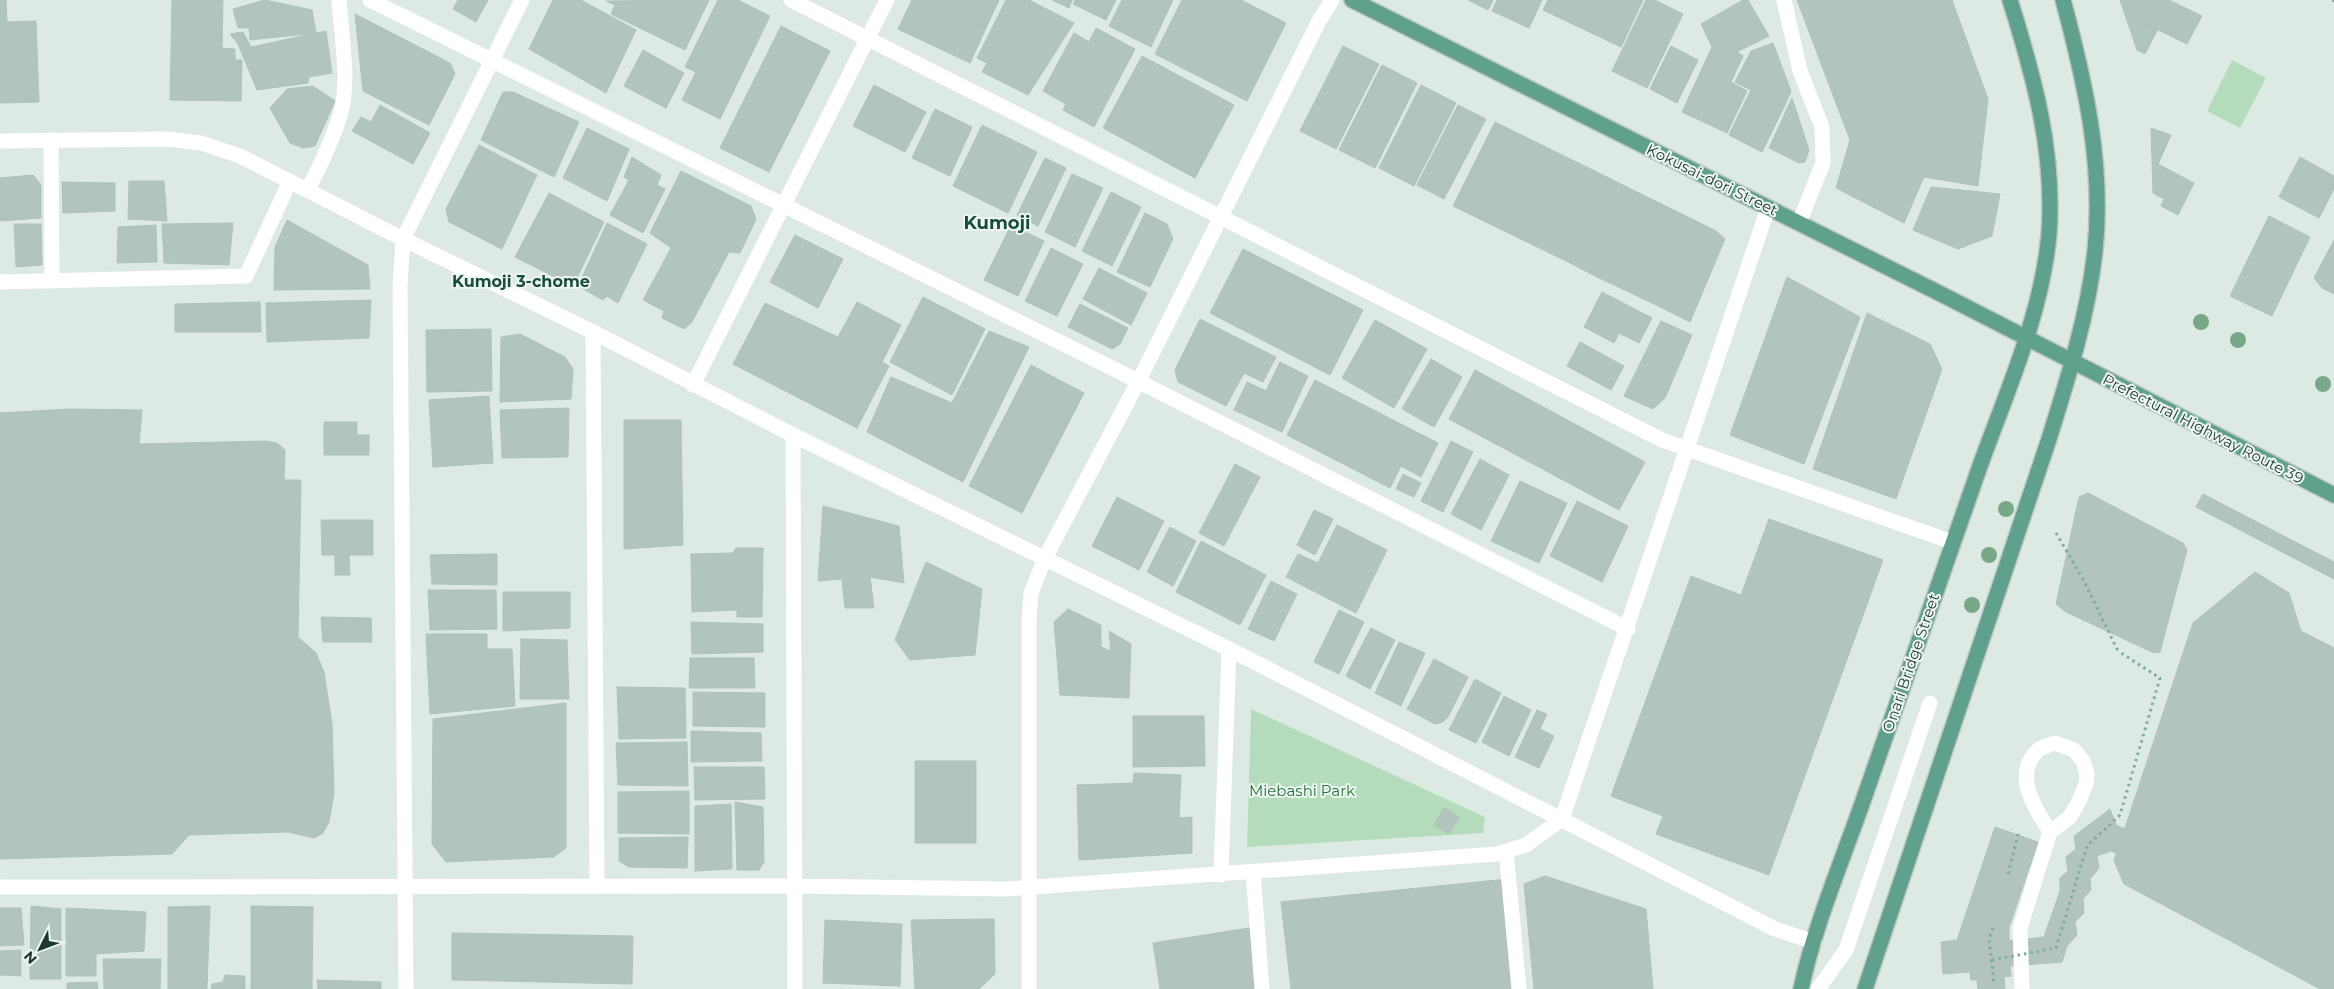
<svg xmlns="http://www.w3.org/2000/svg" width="2334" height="989" font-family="Montserrat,sans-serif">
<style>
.green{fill:#b4dcbc}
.building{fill:#b2c4bc;stroke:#afc3b9}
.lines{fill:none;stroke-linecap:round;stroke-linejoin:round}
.major-casing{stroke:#bcc4c1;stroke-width:18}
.path{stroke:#7caf9b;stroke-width:3;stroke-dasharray:2.5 4;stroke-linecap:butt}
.minor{stroke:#fff;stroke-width:15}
.major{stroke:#5fa18c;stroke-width:15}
.path-bridge{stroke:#7caf9b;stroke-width:3;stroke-dasharray:2.5 4;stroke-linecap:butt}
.tree{fill:#79a888}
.labels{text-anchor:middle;stroke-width:4;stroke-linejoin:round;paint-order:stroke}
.street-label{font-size:15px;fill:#1e3930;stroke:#edf6f1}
.park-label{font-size:15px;fill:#27723e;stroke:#edf6f1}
.neighbourhood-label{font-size:16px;font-weight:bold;fill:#1a4c3c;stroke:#edf6f1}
.quarter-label{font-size:18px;font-weight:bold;fill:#1a4c3c;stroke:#edf6f1}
</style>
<rect width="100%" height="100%" fill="#ddeae3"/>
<path class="green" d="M2232,60L2266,78L2240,128L2207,111Z
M1251,709L1485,817L1483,833L1247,847Z"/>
<path class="building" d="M0,0H6L7,22L36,21L39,102L0,103Z
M172,0H223L222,48L235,49V60H242L241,101L170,100Z
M265,0L312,10L316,33L250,40L249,28H238L233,9Z
M458,0H488L476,22L453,9Z
M553,0H581L636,30L606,93L529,49Z
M709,0L685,50L611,14L615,5L606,1Z
M718,0H738L770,16L720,119L682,100L696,72L685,67Z
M912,0H927L986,28L970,63L898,29Z
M927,0H999L986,28Z
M1006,0H1029L1074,23L1028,95L982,72L987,63L977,58Z
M1052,0H1072L1069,8Z
M1075,0H1116L1106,20L1073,4Z
M1122,0H1173L1151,47L1109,26Z
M1182,0H1241L1286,23L1247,101L1155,54Z
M1468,0H1493L1488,10Z
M1497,0H1542L1529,28L1492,11Z
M1548,0H1643L1621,47L1543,10Z
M1646,0H1655L1683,14L1647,88L1612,71Z
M1743,0H1748L1769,36L1737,52L1743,56L1731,82L1747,91L1727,133L1682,112L1712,47L1701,24Z
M1797,0H1952L1988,99L1978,186L1924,177L1904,223L1836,188L1850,140Z
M2120,0H2155L2144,23L2158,29L2145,54L2137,50Z
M2155,0H2169L2202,16L2187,44L2144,23Z
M355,14L450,63L455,74L429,125L363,91Z
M781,26L830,51L769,172L720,148Z
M1096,28L1135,49L1094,127L1063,110L1066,104L1043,91L1074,33L1089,42Z
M326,31L332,73L309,77L308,83L257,90L238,44L230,34L243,32L251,47Z
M1773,43L1791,91L1784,107L1735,82L1751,51Z
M1343,46L1379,64L1336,149L1300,131Z
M1671,46L1698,60L1677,103L1650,89Z
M643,50L684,73L666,108L624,86Z
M1142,56L1234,105L1195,178L1103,128Z
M1382,65L1417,83L1375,168L1339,150Z
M874,85L926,112L905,152L853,126Z
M1421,85L1456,103L1414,186L1379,168Z
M313,86L335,101L315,146L303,148L290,143L270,108L287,89Z
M1751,90L1784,107L1762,152L1729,135Z
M503,92H513L579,122L554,177L481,140Z
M1792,98L1809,150L1805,162L1799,163L1769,148Z
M380,105L430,133L413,164L352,131L361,117L371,122Z
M1458,105L1486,119L1444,199L1417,185Z
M935,109L972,127L950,176L912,158Z
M1495,122L1609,178L1568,262L1453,206Z
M982,125L1037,152L1008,213L953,186Z
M587,128L629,149L607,201L563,178Z
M2151,128L2171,135L2158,164L2194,183L2178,215L2161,206L2164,199L2153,193Z
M479,145L537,175L502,249L449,222L446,209Z
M632,157L661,175L657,185L665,189L643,233L610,215L629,180L624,177Z
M2300,157L2334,176V189L2319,218L2279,197Z
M1045,158L1066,168L1038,226L1017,215Z
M681,171L751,206L756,219L740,253L729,252L692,322L684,329L662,318L664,311L643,300L671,248L650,233Z
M1072,174L1103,188L1075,247L1045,232Z
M33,175L41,185V218L0,221V178Z
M1609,178L1637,192L1595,276L1568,262Z
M129,181H164L167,221L128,219Z
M62,182L115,183V211L63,213Z
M1931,187L2000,194L1992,236L1958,249L1913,230Z
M1111,192L1141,207L1112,266L1082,251Z
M1637,192L1696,221L1656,305L1595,276Z
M549,193L604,222L573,286L515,257Z
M1145,213L1167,224L1173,239L1150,287L1117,272Z
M2269,216L2310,237L2272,316L2230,296Z
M287,220L368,265L370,289L274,290L275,247Z
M1696,221L1716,231L1725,239L1690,322L1656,305Z
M233,223L229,265L164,263L162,224Z
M607,223L647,244L618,303L607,296L603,300L578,286Z
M14,224H41L42,265L16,267Z
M156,225L157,262L117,263L118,227Z
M1011,225L1044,241L1018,296L984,280Z
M795,235L843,259L818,308L770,282Z
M2334,240V294L2322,288L2314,278Z
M1051,248L1083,264L1057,316L1025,301Z
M1243,249L1363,310L1330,375L1210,313Z
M1099,268L1147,293L1131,325L1083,299Z
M1787,277L1860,317L1804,464L1730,435Z
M1602,292L1652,318L1639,343L1619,333L1614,343L1584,327Z
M923,297L985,329L952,395L890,362Z
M371,300L369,338L267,342L266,303Z
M260,302L261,332H175V304Z
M857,302L901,325L882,362L889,366L857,428L733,364L765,303L838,337Z
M1080,304L1128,328L1120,344L1112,349L1068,327Z
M1867,313L1930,344L1942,369L1896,499L1813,469Z
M1200,319L1276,357L1263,382L1244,373L1226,406L1178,382L1175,370Z
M1375,320L1427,349L1394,408L1342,378Z
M1661,321L1692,335L1665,398L1653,409L1624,396Z
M491,329L492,391L427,392L426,330Z
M989,331L1029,347L963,482L867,432L891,377L952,403Z
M520,334L565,357L573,369L571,399L500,402L501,337Z
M1580,342L1624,366L1611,390L1567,366Z
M1431,359L1462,377L1434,427L1402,409Z
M1280,362L1308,376L1282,432L1234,410L1247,382L1266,391Z
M1031,365L1084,393L1022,513L969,486Z
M1475,370L1645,462L1619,510L1449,419Z
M1315,380L1438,443L1421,477L1401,466L1390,488L1287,435Z
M489,396L493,463L433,467L429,400Z
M569,408L568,457L502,458L500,410Z
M69,409L142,410L139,444L266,441L277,443L285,450L284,480H301L298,637L316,653L324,672L332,724L334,793L329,822L323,833L314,838L288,832L189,835L172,854L0,859V413Z
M624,420H681L683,545L624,549Z
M324,422H357V435H369V455H324Z
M1451,441L1473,452L1443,512L1421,501Z
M1480,459L1509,475L1481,530L1451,514Z
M1235,464L1260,477L1224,546L1199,533Z
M1403,474L1421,483L1414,497L1396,489Z
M1520,481L1567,503L1539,563L1491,541Z
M2088,493L2183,543L2187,550L2160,652L2154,653L2066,612L2056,604L2079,497Z
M2203,494L2334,562V579L2196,507Z
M1117,497L1164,521L1139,570L1092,546Z
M1577,501L1628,526L1602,582L1550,556Z
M823,506L899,526L904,583L870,577L874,608H845L842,579L818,581Z
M1314,510L1333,519L1315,555L1297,545Z
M1769,519L1883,560L1769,875L1656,834L1663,816L1611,796L1691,576L1741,595Z
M321,520H373V555H349L350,575H335V555H322Z
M1337,525L1387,550L1356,613L1286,577L1298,554L1318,563Z
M1170,527L1196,541L1173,586L1147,572Z
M1201,541L1266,575L1240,625L1176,592Z
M736,548H763L762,617H737V610L692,612L691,554L733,553Z
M497,554V585L432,584L430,555Z
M926,562L982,589L975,655L910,660L895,640Z
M2255,572L2289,593L2301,631L2334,648V989H2320L2124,884L2114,861L2193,623Z
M1271,581L1297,594L1274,641L1248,629Z
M428,590H496L497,629L430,630Z
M503,592H570V628L503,631Z
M1068,609L1101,625V647L1111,651L1109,631L1131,644L1129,698L1060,695L1054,622Z
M1339,610L1364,622L1339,674L1314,662Z
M321,617L371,618L372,642H323Z
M691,622L763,624V652L692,654Z
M1371,628L1395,640L1370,689L1346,676Z
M426,634H487V649H512L515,706L430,714Z
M521,639L567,640L569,699H520Z
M1399,642L1425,653L1401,706L1375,693Z
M690,658H754L755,688H689Z
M1434,659L1468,677L1448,717L1443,722L1435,724L1407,709Z
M1475,679L1501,693L1476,743L1449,730Z
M617,687L685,688L686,738L619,739Z
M693,692L765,693V727L693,726Z
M1504,696L1531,710L1509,756L1482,742Z
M566,703V848L554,857L446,862L432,844L433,719Z
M1537,710L1547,714L1540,729L1554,736L1539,768L1515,757Z
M1133,716H1204L1205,766L1133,767Z
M691,731L761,733L762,761L691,762Z
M687,742L688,786L618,785L616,743Z
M915,761H976V843H915Z
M694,767H764L765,799L695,800Z
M1134,773L1181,775L1179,818L1192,817V853L1079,860L1077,785L1133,783Z
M689,791V834L618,833V792Z
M735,802L763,807L764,862L759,870H737Z
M731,804L732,869L695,871V806Z
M1444,808L1459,817L1449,834L1434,825Z
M2110,809L2116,825L2140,836L2143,865L2111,851L2097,856L2099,868L2090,879L2091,890L2083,899L2084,913L2075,922L2077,935L2067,946L2062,962L2010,966L2011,976L2004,977L2005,989H1978L1977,980H1971L1970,972L1943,974L1941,942L1957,940L1995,827L2038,842L2009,928V941L2044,937L2060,891V878L2068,871L2066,857L2076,849L2074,836Z
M688,837L687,868L629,867L619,861V838Z
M1545,876L1646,909L1653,989H1534L1524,884Z
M1507,879L1519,989H1291L1281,902Z
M31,906L61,909V979H30Z
M210,906L207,989H168V907Z
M251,906L313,907L312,989H251Z
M0,908H21L24,945L0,946Z
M66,908L146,912L144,951L96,954V976H66Z
M994,919L995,974L979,989H915L911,920Z
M825,920L902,924L900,986L823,983Z
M1249,928L1256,989H1160L1153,943Z
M452,933L633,936L632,984L452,980Z
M21,950V976L0,975V951Z
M103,959H161L160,989H104Z
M225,975L245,976V989H211L212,984L223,982Z
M317,980L381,982V989H318Z
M97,982L98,989H67V983Z"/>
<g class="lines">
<g class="major-casing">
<path id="major" d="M1352,0L1939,293L2334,495
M1801,989C1814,927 1842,861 1863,801C1902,688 1941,575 1981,463C2008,389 2042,313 2049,234C2055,152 2034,77 2010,0
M1865,989L2049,439C2068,378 2088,315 2095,251C2104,165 2085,82 2063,0"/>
</g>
<path class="path" d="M2333,2L2334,0
M2056,533L2084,581L2118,651
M2008,874L2019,831
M1993,928L1989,939L1994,983"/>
<path class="minor" d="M370,0L1112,368L1628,629
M791,0L1662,440L1952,542
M1784,0L1800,71L1822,127L1823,163L1799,223
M51,140L52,281
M0,141L168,139L201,143L240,156L403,239L593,332L793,435L1229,649L1775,929L1814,942
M308,189C321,164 335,136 342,108C349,78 341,31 339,0
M0,282L246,276L290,181
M593,332L597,886
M693,385L887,0
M793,435L795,989
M1506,851L1519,989
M1253,872L1262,989
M1221,875L1229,649
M0,887L796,886L1006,889L1497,854L1526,845L1562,819L1768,208
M406,989L400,287L403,239L522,0
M1029,989V619L1031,593L1045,558L1138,382L1319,21L1332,0
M1818,989L1846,950L1930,703
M2022,989L2020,928L2050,832L2070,817L2079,801L2086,784L2087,774L2083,761L2074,750L2055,743C2050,745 2041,747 2038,750C2012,775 2035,808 2050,832"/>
<use href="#major" class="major"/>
<path class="path-bridge" d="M1992,960L2056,948L2087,846L2120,815L2160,678L2118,651"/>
</g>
<g class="tree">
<circle cx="2201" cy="322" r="8"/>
<circle cx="2238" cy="340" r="8"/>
<circle cx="2323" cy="384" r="8"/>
<circle cx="2006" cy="509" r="8"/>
<circle cx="1989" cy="555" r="8"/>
<circle cx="1972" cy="605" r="8"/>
</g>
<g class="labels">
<g class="street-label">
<text transform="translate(1712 180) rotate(26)" y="5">Kokusai-dori Street</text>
<text transform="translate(2203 429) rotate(27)" y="5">Prefectural Highway Route 39</text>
<text transform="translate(1911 663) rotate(-71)" y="5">Onari Bridge Street</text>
</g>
<g class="park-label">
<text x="1302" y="796">Miebashi Park</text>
</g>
<g class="neighbourhood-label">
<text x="521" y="287">Kumoji 3-chome</text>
</g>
<g class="quarter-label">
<text x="997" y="229">Kumoji</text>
</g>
</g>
<g transform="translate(40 949) rotate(228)" stroke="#edf6f1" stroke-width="4" paint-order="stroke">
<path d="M0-4L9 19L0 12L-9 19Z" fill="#1e3930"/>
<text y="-8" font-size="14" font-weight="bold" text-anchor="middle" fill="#1e3930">N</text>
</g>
</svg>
